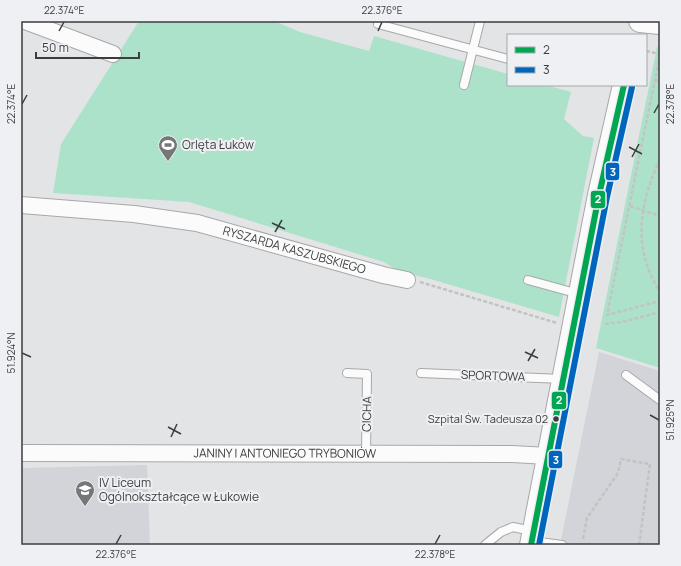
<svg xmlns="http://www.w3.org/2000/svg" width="681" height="566" font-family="Manrope,sans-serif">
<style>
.built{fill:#d2d4da}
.green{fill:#ade2ca}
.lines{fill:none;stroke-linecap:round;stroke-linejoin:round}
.lane-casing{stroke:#a8a8aa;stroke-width:10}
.street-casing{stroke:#a8a8aa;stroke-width:18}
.secondary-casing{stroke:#a8a8aa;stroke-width:24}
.path{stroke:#c3c3c4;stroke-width:2.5;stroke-dasharray:4 2;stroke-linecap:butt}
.lane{stroke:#fbfbfb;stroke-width:8}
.street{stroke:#fbfbfb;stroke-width:16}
.secondary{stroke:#fbfbfb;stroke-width:22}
.bus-1-casing{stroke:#eff0f4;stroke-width:9}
.bus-2-casing{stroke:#eff0f4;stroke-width:9}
.bus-1{stroke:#00a651;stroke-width:6}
.bus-2{stroke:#0065bd;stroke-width:6}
.ticks{fill:none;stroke:#3c3d3e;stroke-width:1.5}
.bus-dot{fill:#3c3d3e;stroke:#eff0f4;stroke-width:1.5}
.labels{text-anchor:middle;stroke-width:4;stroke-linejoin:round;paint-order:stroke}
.bus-label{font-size:11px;fill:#3c3d3e;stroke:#eff0f4;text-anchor:end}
.poi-label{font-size:12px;fill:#3c3d3e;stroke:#eff0f4;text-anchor:start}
.street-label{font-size:12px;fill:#3c3d3e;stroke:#eff0f4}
.line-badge{stroke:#eff0f4;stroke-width:1.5}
.badge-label{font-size:11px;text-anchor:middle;font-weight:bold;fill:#fff}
.neatline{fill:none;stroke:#3c3d3e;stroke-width:1.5}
.ticks-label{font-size:10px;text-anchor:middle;fill:#3c3d3e}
</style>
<rect width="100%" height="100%" fill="#e3e4e5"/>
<path class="built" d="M599,352L660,371V545H560Z
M147,465L150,545H21V468Z"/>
<path class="green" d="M139,21H274L300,32L369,51L374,36L508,74V85H546L571,92L564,119L583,136L594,138L559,317L427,278L400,272L384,262L189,202L53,193L61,144Z
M660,44V368L596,348L657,47Z"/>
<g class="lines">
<g class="lane-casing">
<path id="lane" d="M378,24L508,59
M464,85L480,21
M528,280L579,294
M347,373L367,374L366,454
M421,373L563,379
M626,375L660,400
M532,541L562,545
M485,545L501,532L513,527L532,531"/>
</g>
<g class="street-casing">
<g id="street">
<path d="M25,21L113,54"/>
<path id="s1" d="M21,205L134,214L197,223L383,275L407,280"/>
<path id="s2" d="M21,453L512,454L548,456"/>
</g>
</g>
<g class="secondary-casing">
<path id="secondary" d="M640,21L660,23
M531,545L599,195L624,85"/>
</g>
<path class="path" d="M646,51L660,54
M660,55L607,315L660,301
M656,79L660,84
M660,159C639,204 632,248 660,292
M630,206L660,216
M420,282L557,323
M605,324L622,322L660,312
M583,539L587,518L618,473L621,459L650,464L639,545"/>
<use href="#lane" class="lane"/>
<use href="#street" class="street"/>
<use href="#secondary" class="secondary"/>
<g class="bus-1-casing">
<path id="bus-1" d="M531,545L599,195L624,85"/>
</g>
<g class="bus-2-casing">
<path id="bus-2" d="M539,545L607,197L632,87"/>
</g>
<use href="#bus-1" class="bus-1"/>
<use href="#bus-2" class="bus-2"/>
</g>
<path class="ticks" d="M59,31L64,22M378,31L382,22M22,104L27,95M654,113L659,104M629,147L642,154M632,157L639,144M272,223L285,229M275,232L282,220M525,352L538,358M22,353L31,357M528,361L535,349M650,415L659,420M168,427L181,434M171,437L177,424M116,544L121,535M435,544L440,535"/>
<defs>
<g id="stadium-pin" transform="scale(1)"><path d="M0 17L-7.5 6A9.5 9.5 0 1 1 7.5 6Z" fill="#767778" stroke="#eff0f4"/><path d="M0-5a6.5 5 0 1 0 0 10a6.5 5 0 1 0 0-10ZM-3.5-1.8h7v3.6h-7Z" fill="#fff"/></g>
<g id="school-pin" transform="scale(1)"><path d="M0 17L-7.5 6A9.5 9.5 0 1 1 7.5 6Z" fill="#767778" stroke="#eff0f4"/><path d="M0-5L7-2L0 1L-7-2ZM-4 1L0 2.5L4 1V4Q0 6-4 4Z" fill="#fff"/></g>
</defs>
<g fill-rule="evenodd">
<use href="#stadium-pin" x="168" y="145"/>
<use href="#school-pin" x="85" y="490"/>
</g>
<circle class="bus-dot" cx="556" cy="419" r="3.5"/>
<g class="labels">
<g class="bus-label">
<text x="548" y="423">Szpital Św. Tadeusza 02</text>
</g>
<g class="poi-label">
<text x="182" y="149">Orlęta Łuków</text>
<text x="99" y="487">IV Liceum<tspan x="99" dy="14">Ogólnokształcące w Łukowie</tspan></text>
</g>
<g class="street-label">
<text dy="4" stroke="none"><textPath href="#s1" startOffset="278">RYSZARDA KASZUBSKIEGO</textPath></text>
<text transform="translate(493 376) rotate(2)" y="4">SPORTOWA</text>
<text transform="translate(367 414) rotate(-89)" y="4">CICHA</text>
<text dy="4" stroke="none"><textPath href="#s2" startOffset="264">JANINY I ANTONIEGO TRYBONIÓW</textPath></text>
</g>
</g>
<g class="line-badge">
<rect x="605" y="162" width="15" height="19" rx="4" fill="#0065bd"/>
<rect x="590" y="190" width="16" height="19" rx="4" fill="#00a651"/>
<rect x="551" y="391" width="16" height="19" rx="4" fill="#00a651"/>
<rect x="548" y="450" width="15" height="19" rx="4" fill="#0065bd"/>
</g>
<g class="badge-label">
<text x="613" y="176">3</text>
<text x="598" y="203">2</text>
<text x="559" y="404">2</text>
<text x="556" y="464">3</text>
</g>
<rect width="681" height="566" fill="none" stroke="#eff0f4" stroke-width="44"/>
<rect x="507" y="34" width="140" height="52" fill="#eff0f4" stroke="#a7a8ab"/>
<rect x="515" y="47" width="20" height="6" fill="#00a651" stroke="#a7a8ab"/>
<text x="543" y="54" font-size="12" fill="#3c3d3e">2</text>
<rect x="515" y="67" width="20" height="6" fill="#0065bd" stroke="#a7a8ab"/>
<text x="543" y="74" font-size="12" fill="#3c3d3e">3</text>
<path d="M36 52v6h103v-6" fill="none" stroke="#3c3d3e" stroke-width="2"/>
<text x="42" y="52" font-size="12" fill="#3c3d3e" stroke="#eff0f4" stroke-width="3" paint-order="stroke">50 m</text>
<rect x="22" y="22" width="637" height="522" class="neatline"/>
<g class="ticks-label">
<text x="64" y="14">22.374°E</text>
<text x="382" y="14">22.376°E</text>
<text transform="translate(11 104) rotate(-90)" y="4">22.374°E</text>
<text transform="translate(670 104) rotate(-90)" y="4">22.378°E</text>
<text transform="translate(11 353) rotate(-90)" y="4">51.924°N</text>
<text transform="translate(670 420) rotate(-90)" y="4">51.925°N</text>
<text x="116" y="558">22.376°E</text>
<text x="435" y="558">22.378°E</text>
</g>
</svg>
